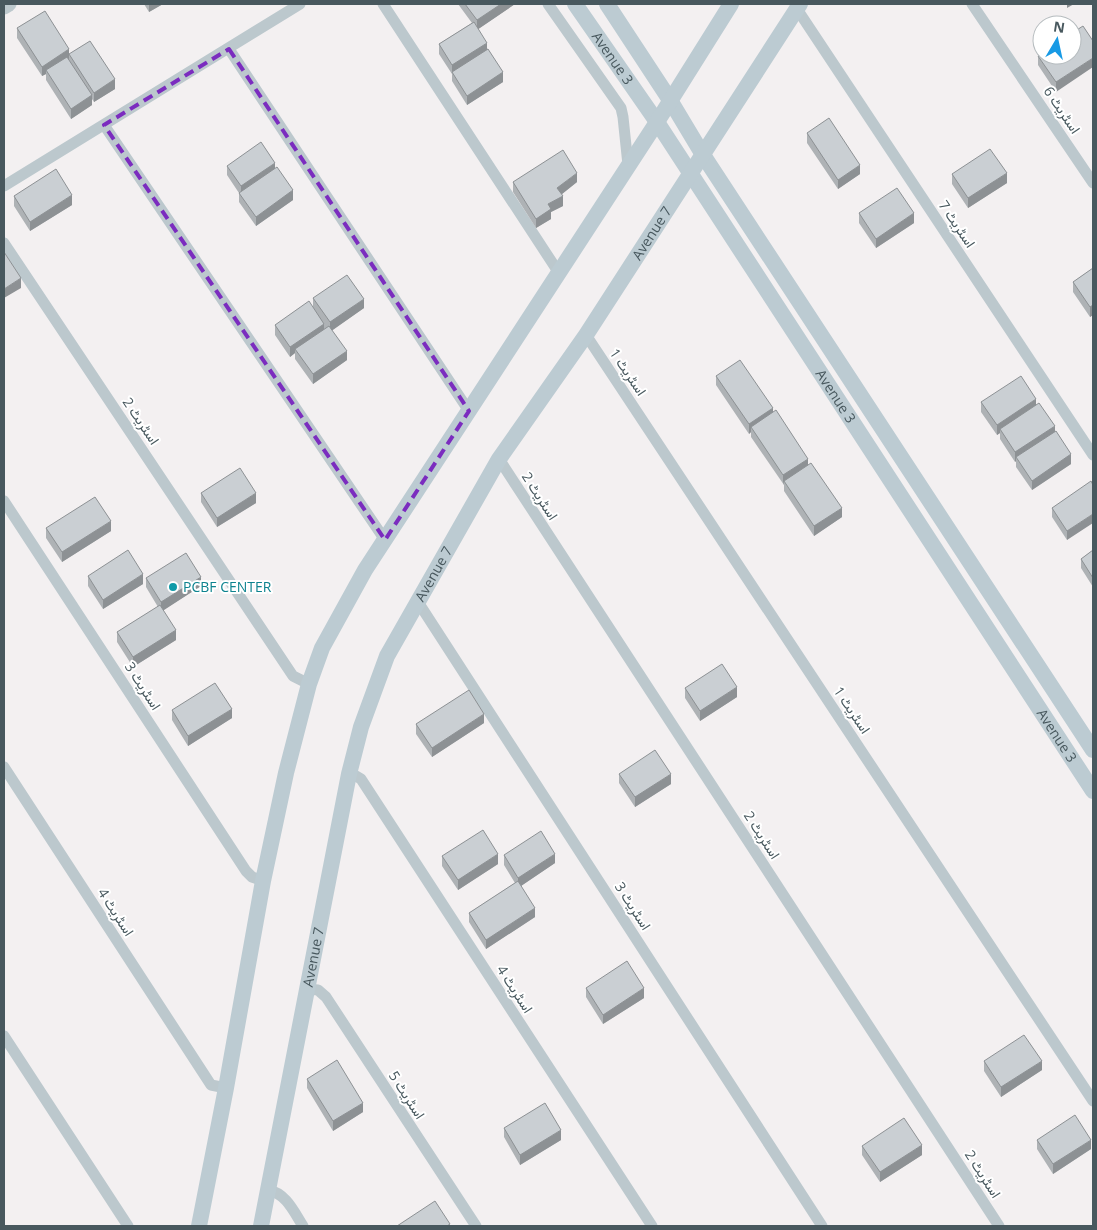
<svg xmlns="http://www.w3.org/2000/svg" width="1097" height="1230" font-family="'Open Sans',Vazirmatn,sans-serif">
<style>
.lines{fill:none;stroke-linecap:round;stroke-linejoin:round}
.minor{stroke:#bcc8cd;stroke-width:11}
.tertiary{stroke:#bcc8cd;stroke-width:15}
.secondary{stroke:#bccbd2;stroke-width:16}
.wall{fill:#aeb2b5}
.shaded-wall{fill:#8d9194}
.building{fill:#cacfd3;stroke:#8d9194}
.marked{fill:none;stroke:#7b2cbf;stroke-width:4;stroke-dasharray:10 6;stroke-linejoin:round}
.culture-dot{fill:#0f9aa8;stroke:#fff;stroke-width:2}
.labels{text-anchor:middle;stroke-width:4;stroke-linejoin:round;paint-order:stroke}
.street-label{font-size:14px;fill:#48585e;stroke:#fff}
.culture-label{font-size:14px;fill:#0d838f;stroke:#fff;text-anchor:start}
</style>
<rect width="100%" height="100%" fill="#f3f0f1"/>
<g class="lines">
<path class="minor" d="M383,4L559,273
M548,4L621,108L623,117L628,165
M972,4L1093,183
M797,9L1093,455
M229,49L469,411
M104,125L385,540
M4,186L300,4
M4,243L293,676L309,684
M586,335L1093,1101
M499,459L999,1226
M4,501L246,871L252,877L263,881
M418,602L822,1226
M4,767L211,1085L226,1088
M349,774L356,776L361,779L652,1226
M307,989L318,990L326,997L476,1226
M4,1036L128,1226
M268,1190C286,1193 294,1212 303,1226"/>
<path class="tertiary" d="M4,7L9,4"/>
<g class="secondary">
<path id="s1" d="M575,4L657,122L1093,791"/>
<path d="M607,4L670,100L703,155L1093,750"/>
<path d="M199,1226L226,1088L263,881L286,773L309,684L322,648L365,570L657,122L731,4"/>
<path id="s2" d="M261,1226L349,774L361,727L387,656L499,459L586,335L800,4"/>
</g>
</g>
<path class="wall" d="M144,4H163L149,12Z
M458,4H515L478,29L503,82L467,105L452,81V74L439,54V44L472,23Z
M17,28L69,59V60V54L115,89L94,102L92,99V105L71,119L46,80V74L42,76L17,38Z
M1072,55L1056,92L1038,65V56Z
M807,133L860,174L838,189L807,143Z
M227,166L275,168L293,200L256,226L239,202V193L227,175Z
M952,174L1007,183L968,208L952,184Z
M513,182H577L562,194L563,206L551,212V219L536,228L513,192Z
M14,196L72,205L30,231L14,206Z
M859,213L914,223L876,248L859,223Z
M1093,268V315L1090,317L1073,292V282Z
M313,298L364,308L332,330L347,360L313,384L295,359V353L290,357L275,335V325L313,308Z
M716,376L773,412L808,465L842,517L814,536L784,491V485L751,437V432L749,434L716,385Z
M981,402L1036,405L1055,432L1071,464L1032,490L1016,467V461L1015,462L1000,439V433L997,435L981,412Z
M1093,485L1067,540L1052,517V508Z
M201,493L256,503L217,527L201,502Z
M46,528L111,531L62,562L46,538Z
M1093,550V587L1081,568V559Z
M88,576L143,584L103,609L88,586Z
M146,578L201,586L163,610L176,640L133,667L117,642V632L158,607L146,587Z
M685,688L737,697L700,721L685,698Z
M172,710L232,718L188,746L172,720Z
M484,723L432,757L416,734V724Z
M619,774L671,784L635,807L619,783Z
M504,855L555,863L521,886L535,917L486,949L469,922V913L515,883L504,865Z
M442,856L498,864L458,890L442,866Z
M586,988L644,998L603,1024L586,997Z
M984,1061L1042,1070L1001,1097L984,1071Z
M307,1079L363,1112L333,1131L307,1088Z
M504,1128L561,1140L520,1165L504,1137Z
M1037,1140L1091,1149L1053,1174L1037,1149Z
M862,1146L922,1155L880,1182L862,1155Z"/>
<path class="shaded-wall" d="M149,4H163L149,12Z
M501,4H515L477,30V20Z
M1067,4H1074L1067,8Z
M487,43V52L452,72V65Z
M69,49V59L48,73L46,70V74L42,76V67Z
M1093,58V67L1056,92V82Z
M503,72V82L467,105V96Z
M115,79V89L94,102V93Z
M92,95V105L71,119V109Z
M275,163V172L241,196V186Z
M860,165V174L838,189V180Z
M577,173V182L557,198V188Z
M1007,173V183L968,208V198Z
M293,190V200L256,226V217Z
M72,195V205L30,231V222Z
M563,196V206L551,212V219L536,228V219L548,204Z
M914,213V223L876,248V239Z
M21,278V288L4,298V289Z
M364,299V308L330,332V322Z
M1093,305V315L1090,317V307Z
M324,324V333L295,349V353L290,357V347Z
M347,351V360L313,384V374Z
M1036,399V409L1000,429V433L997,435V425Z
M773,408V418L751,427V432L749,434V424Z
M1055,426V436L1016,457V461L1015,462V452Z
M1071,454V464L1032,490V481Z
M808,459V469L784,481L783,485V475Z
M256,493V503L217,527V518Z
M842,508V517L814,536V526Z
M1093,514V523L1067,540V531Z
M111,521V531L62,562V552Z
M143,574V584L103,609V600Z
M201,577V586L161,612V602Z
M176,630V640L133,667V657Z
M737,687V697L700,721V711Z
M232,709V718L188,746V736Z
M484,714V723L432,757V748Z
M671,774V784L635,807V797Z
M498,854V864L458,890V880Z
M555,854V863L518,888V878Z
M535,908V917L486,949V940Z
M644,988V998L603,1024V1015Z
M1042,1061V1070L1001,1097V1087Z
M363,1103V1112L333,1131V1121Z
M561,1130V1140L520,1165V1155Z
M1091,1140V1149L1053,1174V1164Z
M922,1145V1155L880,1182V1172Z"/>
<path class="building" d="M465,4H501L477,20Z
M45,11L69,49L42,67L17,28Z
M474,22L487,43L452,65L439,44Z
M1083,26L1093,41V58L1056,82L1038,56L1042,53V55H1072V33Z
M90,41L115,79L94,93L69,54Z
M488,49L503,72L467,96L452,72Z
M67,57L92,95L71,109L46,70Z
M829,118L860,165L838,180L807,133Z
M261,142L275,163L241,186L227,166Z
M990,149L1007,173L968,198L952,174Z
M563,150L577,173L557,188L563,196L548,204L551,209L536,219L513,182Z
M277,167L293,190L256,217L239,193Z
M56,169L72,195L30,222L14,196Z
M897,188L914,213L876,239L859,213Z
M4,252L21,278L4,289Z
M1093,268V305L1090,307L1073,282Z
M347,275L364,299L330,322L313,298Z
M309,301L324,324L290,347L275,325Z
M329,326L347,351L313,374L295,349Z
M740,360L773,408L749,424L716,376Z
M1021,376L1036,399L997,425L981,402Z
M1039,403L1055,426L1015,452L1000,429Z
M776,410L808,459L783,475L751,427Z
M1056,431L1071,454L1032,481L1016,457Z
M811,463L842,508L814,526L784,481Z
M240,468L256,493L217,518L201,493Z
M1091,481L1093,485V514L1067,531L1052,508Z
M95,497L111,521L62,552L46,528Z
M128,550L143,574L103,600L88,576Z
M1093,550V578L1081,559Z
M186,553L201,577L161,602L146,578Z
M160,605L176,630L133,657L117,632Z
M722,664L737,687L700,711L685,688Z
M215,683L232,709L188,736L172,710Z
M469,690L484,714L432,748L416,724Z
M655,750L671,774L635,797L619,774Z
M483,830L498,854L458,880L442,856Z
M541,831L555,854L518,878L504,855Z
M518,881L535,908L486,940L469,913Z
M627,961L644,988L603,1015L586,988Z
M1024,1035L1042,1061L1001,1087L984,1061Z
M337,1060L363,1103L333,1121L307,1079Z
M545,1103L561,1130L520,1155L504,1128Z
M1075,1115L1091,1140L1053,1164L1037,1140Z
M904,1118L922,1145L880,1172L862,1146Z
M435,1201L450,1224L447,1226H397Z"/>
<path class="marked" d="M229,49L469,411L385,540L104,125Z"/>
<circle class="culture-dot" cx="173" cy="587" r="5"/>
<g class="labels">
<g class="street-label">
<text dy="5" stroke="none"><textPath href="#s1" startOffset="66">Avenue 3</textPath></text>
<text transform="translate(1062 110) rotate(56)" y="5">اسٹریٹ 6</text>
<text transform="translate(957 224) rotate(56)" y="5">اسٹریٹ 7</text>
<text dy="5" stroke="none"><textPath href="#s2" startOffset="1084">Avenue 7</textPath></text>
<text transform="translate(628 372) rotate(56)" y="5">اسٹریٹ 1</text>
<text dy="5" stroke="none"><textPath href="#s1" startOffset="471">Avenue 3</textPath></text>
<text transform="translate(141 421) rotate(56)" y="5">اسٹریٹ 2</text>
<text transform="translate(540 496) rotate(57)" y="5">اسٹریٹ 2</text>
<text dy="5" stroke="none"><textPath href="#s2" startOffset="679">Avenue 7</textPath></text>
<text transform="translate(143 686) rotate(57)" y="5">اسٹریٹ 3</text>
<text transform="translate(852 710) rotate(56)" y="5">اسٹریٹ 1</text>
<text dy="5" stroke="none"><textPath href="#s1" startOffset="876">Avenue 3</textPath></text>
<text transform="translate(762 835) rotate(57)" y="5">اسٹریٹ 2</text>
<text transform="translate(633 906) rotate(57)" y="5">اسٹریٹ 3</text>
<text transform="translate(116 912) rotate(57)" y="5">اسٹریٹ 4</text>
<text dy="5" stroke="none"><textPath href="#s2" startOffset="274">Avenue 7</textPath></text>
<text transform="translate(515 989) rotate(57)" y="5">اسٹریٹ 4</text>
<text transform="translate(407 1095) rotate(57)" y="5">اسٹریٹ 5</text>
<text transform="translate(983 1174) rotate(57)" y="5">اسٹریٹ 2</text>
</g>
<g class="culture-label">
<text x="183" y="592">PCBF CENTER</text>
</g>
</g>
<rect width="1097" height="1230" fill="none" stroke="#48585e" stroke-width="10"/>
<g transform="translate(1057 40) rotate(9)"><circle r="24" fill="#ffffff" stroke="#b6bcbf"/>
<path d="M0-4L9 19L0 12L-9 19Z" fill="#189ae5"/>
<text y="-8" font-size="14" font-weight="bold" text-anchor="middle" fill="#48585e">N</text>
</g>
</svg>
